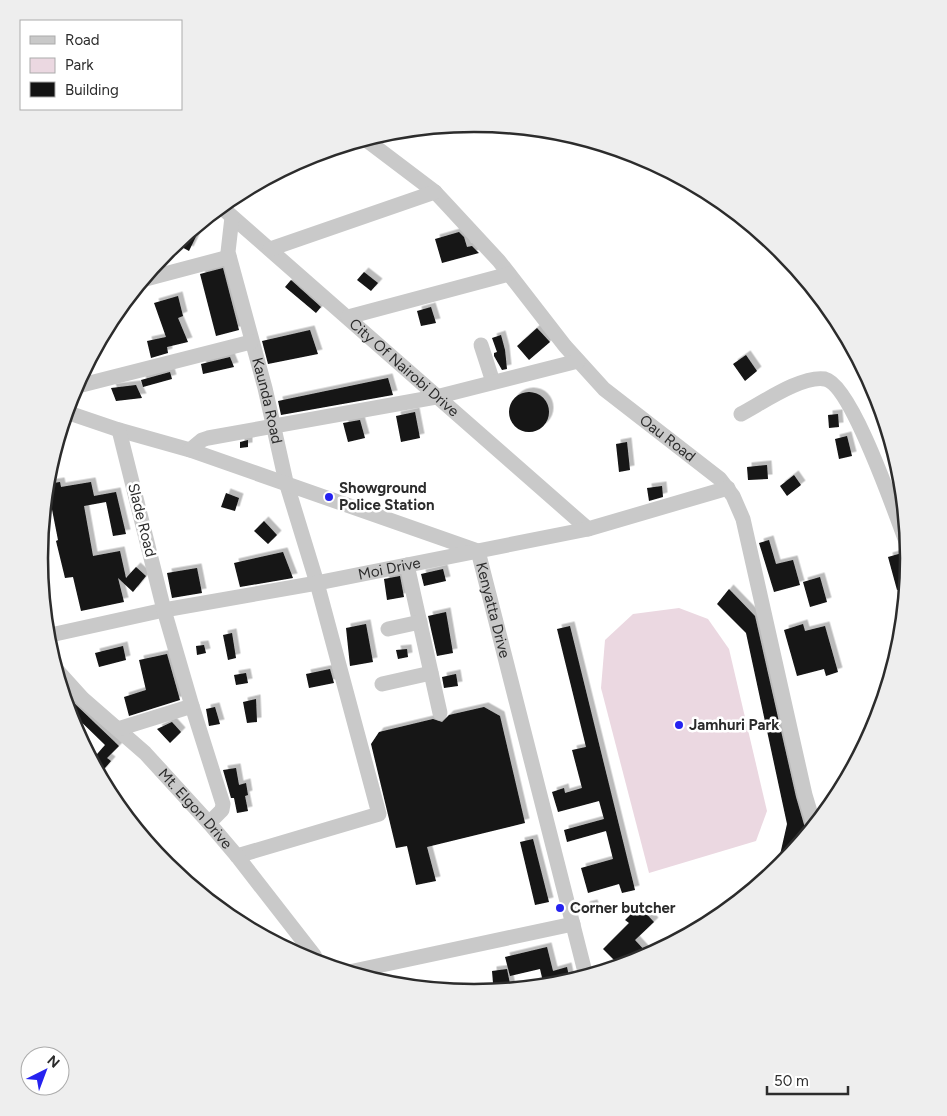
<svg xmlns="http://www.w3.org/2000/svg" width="947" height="1116" font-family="Figtree,sans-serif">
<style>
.green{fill:#ebd8e1}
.building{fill:#131313;filter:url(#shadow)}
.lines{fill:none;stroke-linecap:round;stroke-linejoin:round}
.minor{stroke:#c9c9c9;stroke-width:15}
.poi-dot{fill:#2522f0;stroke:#fff;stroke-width:2}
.labels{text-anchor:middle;stroke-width:5;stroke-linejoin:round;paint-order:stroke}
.street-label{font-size:15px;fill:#2c2c2c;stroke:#fff}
.poi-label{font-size:15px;font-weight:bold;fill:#2c2c2c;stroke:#fff;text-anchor:start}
.rim{fill:none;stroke:#2c2c2c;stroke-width:2.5}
</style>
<defs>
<filter id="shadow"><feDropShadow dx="4.5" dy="-4.5" stdDeviation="0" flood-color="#0004"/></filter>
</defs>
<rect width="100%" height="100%" fill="#fff"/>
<path class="green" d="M679,608L708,619L729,649L767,811L756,841L649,873L601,688L605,640L633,614Z"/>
<path class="building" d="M204,220L189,251L178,245L181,238Z
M459,232L464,237L467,247L472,246L479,253L442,263L435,239Z
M223,268L239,330L216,336L200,274Z
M364,272L378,283L371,291L357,280Z
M291,280L321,307L316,313L285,287Z
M178,296L183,316L178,318L188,342L167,347L168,353L151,358L147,341L166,337L154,303Z
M431,307L436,323L421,326L417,311Z
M537,328L550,342L529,360L517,346Z
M310,330L318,354L268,364L262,341Z
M501,335L505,350L507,369L502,370L494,356V353L497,352L492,338Z
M746,355L757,371L745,381L733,364Z
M230,357L234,367L203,374L201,364Z
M170,372L172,379L143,387L141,380Z
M388,378L393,395L281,415L278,401Z
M136,385L142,398L116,401L111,388Z
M509 412a20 20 0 1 1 40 0a20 20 0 1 1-40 0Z
M415,412L420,438L401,442L396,416Z
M838,414L839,427L829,428L828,415Z
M360,420L365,438L348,442L343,423Z
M847,436L852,456L839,459L835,439Z
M248,440V447L240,448V442Z
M627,442L630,470L619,472L616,444Z
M767,465L768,479L748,480L747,467Z
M794,475L801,485L787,496L780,486Z
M60,482L61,487L91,482L94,496L116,492L126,534L113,536L106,502L84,506L93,556L120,551L126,578L136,567L146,576L133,592L118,578L124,602L81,611L73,577L65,578L56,541L58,540L47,484Z
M662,486L663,497L649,501L647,488Z
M226,493L239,498L235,511L221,507Z
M264,521L277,535L268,544L254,531Z
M769,540L776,564L793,560L800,585L774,592L759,543Z
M283,552L293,578L240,587L234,563Z
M902,553L907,571L905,588L897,590L888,557Z
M197,568L202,593L172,598L167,573Z
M443,569L446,581L424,586L421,574Z
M400,576L404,597L387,600L384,579Z
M820,577L827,602L810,607L803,582Z
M729,589L755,616L796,797L805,828L802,840L777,868L787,824L746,633L717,604Z
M446,612L453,653L437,656L428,616Z
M366,624L373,662L350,666L346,628Z
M803,624L805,631L825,626L838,672L826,676L824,669L797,676L784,630Z
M570,626L635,890L622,893L619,884L588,893L581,868L613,859L606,831L567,842L564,830L604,819L599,801L558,812L552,792L564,788L565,793L582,788L572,750L586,747L557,629Z
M232,633L236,658L228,660L223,635Z
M204,645L206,653L197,655L196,646Z
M123,646L126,660L99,667L95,653Z
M407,649L408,657L398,659L396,650Z
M167,654L180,700L129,716L124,697L146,690L139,660Z
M330,669L334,683L309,688L306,674Z
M246,673L248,683L236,685L234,675Z
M456,674L458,686L444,688L442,677Z
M256,699L257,722L247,723L243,702Z
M73,702L119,746L107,758L111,761L99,775L91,761L105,745L67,708Z
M215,707L220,724L209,726L206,709Z
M484,707L500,716L525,823L427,847L436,881L416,885L407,846L396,848L371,744L379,732L433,719L442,722L449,715Z
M172,722L181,732L170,743L157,729Z
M236,768L239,785L246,783L248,795L245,796L248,811L237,813L234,798H231L223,770Z
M533,839L549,902L535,905L520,842Z
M593,904L596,913L588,915L585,906Z
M639,906L654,922L635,940L646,952L637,960L620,966L603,949L629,923L625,920Z
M547,947L553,971L567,967L570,981L544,986L540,969L510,976L505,957Z
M507,969L511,989L497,990L496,983H493L492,971Z"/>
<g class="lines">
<g class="minor">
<path id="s1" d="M365,139L435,192L449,207L499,261L565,346L604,389L720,479L733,496L743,519L805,795L814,825"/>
<path id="s2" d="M220,206L588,529"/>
<path id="s3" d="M232,217L228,252L265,388L286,482L317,583L379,814L237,856"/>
<path d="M270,249L435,192"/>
<path d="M142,280L229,257"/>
<path d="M348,317L509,274"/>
<path d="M481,345L493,382"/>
<path d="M74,387L251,342"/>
<path id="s4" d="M66,412L119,430L190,450L478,551L586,976"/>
<path d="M741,414C762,403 802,375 825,379C852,385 896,516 907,544"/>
<path d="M190,450L202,440L208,438L436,397L578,361"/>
<path d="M407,565L440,713"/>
<path d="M388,629L420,622"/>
<path id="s5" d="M46,636L164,610L317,583L588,529L728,488"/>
<path id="s6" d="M55,668L83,699L145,753L209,823L237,856L314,955L317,963"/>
<path d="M382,684L431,673"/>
<path d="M192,706L223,804L222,810L209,823"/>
<path d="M118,729L192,706L164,610L119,430"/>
<path d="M349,972L573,924"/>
</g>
</g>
<g class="poi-dot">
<circle cx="329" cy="497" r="5"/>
<circle cx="679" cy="725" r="5"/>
<circle cx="560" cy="908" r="5"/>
</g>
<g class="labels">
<g class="street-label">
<text dy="5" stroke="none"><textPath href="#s2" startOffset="245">City Of Nairobi Drive</textPath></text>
<text dy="5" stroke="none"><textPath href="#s3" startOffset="189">Kaunda Road</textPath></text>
<text dy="5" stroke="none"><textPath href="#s1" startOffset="428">Oau Road</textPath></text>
<text transform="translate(142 520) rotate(76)" y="5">Slade Road</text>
<text dy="5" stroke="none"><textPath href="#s5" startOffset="350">Moi Drive</textPath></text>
<text dy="5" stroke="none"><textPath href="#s4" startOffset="496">Kenyatta Drive</textPath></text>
<text dy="5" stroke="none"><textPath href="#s6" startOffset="199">Mt. Elgon Drive</textPath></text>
</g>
<g class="poi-label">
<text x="339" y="493">Showground<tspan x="339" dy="17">Police Station</tspan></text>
<text x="689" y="730">Jamhuri Park</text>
<text x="570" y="913">Corner butcher</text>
</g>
</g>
<path d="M0 0H947V1116H0ZM48 558a426 426 0 1 1 852 0a426 426 0 1 1-852 0Z" fill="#eee" fill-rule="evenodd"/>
<path class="rim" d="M48 558a426 426 0 1 1 852 0a426 426 0 1 1-852 0Z"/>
<rect x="20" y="20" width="162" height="90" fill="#ffffff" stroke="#ababab"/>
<rect x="30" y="36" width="25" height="8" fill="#c9c9c9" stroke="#ababab"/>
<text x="65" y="45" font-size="15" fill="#2c2c2c">Road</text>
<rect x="30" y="58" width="25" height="15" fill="#ebd8e1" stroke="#ababab"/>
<text x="65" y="70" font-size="15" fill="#2c2c2c">Park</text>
<rect x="30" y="82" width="25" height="15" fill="#131313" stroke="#ababab"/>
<text x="65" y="95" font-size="15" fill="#2c2c2c">Building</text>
<g transform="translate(45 1071) rotate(42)"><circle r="24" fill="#ffffff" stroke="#ababab"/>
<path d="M0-4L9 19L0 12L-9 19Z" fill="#2522f0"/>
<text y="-8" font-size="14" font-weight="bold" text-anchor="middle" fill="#2c2c2c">N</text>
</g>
<path d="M767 1086v8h81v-8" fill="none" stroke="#2c2c2c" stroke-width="2.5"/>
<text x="774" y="1086" font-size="15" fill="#2c2c2c" stroke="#ffffff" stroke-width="4" paint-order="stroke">50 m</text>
</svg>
